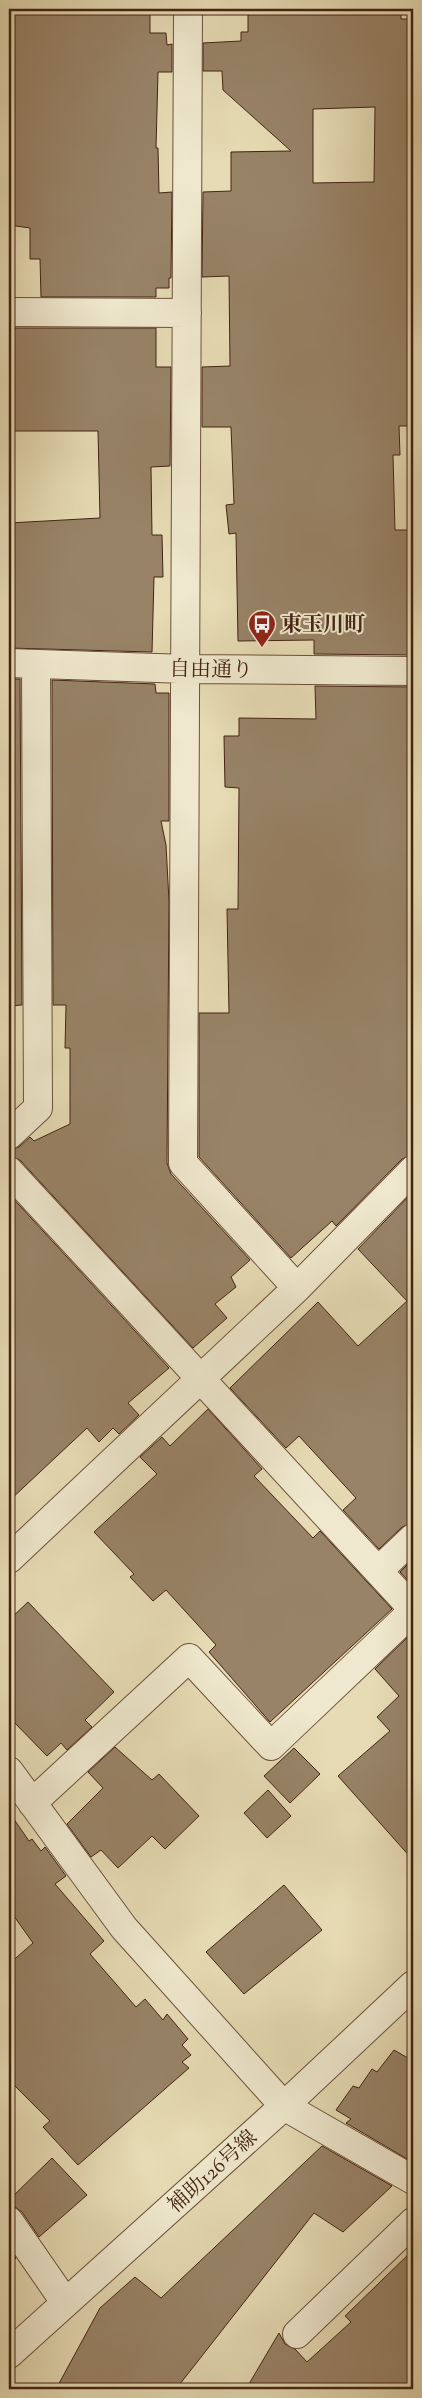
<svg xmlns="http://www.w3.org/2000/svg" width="422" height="2398" font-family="'Sorts Mill Goudy','Noto Serif JP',serif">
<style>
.building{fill:#988367;stroke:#442313;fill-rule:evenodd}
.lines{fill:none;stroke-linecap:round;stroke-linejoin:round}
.minor-casing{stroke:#6c513b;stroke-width:30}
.minor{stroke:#efe8ce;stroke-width:28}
.labels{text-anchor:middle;stroke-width:4;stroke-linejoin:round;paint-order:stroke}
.poi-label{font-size:21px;font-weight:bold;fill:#442313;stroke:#efe8ce;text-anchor:start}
.street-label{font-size:21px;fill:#442313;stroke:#efe8ce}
</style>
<rect width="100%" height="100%" fill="#e6dbb4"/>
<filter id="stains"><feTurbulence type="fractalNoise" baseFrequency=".004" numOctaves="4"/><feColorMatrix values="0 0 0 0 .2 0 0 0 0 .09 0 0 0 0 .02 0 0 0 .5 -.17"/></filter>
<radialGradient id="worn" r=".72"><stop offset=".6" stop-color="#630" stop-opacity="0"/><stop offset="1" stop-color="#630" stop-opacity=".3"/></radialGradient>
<path class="building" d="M9,9H150V33H166L167,45L172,44V72H158L156,148H158L159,193L172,192L171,278H169V288H156V297H41L40,259H30V228L9,225Z
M309,9L401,11V19H413V411H410V426H399L400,455H393L395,530H411L413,655L314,654V640L238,641L236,533L229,534L226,505L234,504L231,427H202V367L230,366L229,276L202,277L203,192L231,191V152L291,151L223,90L222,71H203V43L241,41V32H248V12ZM375,107L374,182L313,183V109Z
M9,328H156V367H171L170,466L151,467L152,535H162L163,577H154L152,652L9,648V523L100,518L98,431H9Z
M9,679H20L22,1005L9,1006Z
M52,680L155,684L156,693H169V821H161L166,845L169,901L167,1163L171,1174L250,1260L231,1277L236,1287L215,1304L227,1318L193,1348L20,1160L9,1156V1150L19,1147L30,1137L34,1141L70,1124V1048H65L66,1005H53Z
M315,686L413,687V1155L402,1159L336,1226L332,1221L291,1258L199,1157V1013H229L227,909H238L239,788L225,787L224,736H239V718L316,719Z
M413,1192V1523L402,1527L379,1549L343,1510L356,1498L299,1436L286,1448L230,1388L318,1302L358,1346L407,1301L358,1249Z
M9,1194L169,1368L128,1403L139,1415L119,1434L113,1428L99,1442L87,1428L9,1501Z
M208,1409L262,1469L254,1476L313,1538L320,1531L392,1609L270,1722L209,1652L216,1645L166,1590L153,1601L130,1577L134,1574L94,1532L157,1474L140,1457L162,1437L170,1446Z
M413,1559V1586L400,1572Z
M28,1602L114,1692L85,1720L92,1727L67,1750L61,1743L47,1756L9,1717V1620Z
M413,1632V1860L338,1776L390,1731L377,1717L399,1696L375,1669Z
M115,1747L152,1780L159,1774L199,1816L165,1849L152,1836L118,1868L101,1850L91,1857L67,1824L103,1788L88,1772Z
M294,1748L320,1774L290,1803L264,1776Z
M268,1790L291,1816L267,1838L244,1813Z
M9,1812L29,1841L32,1839L41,1851L45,1847L66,1876L55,1884L104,1941L90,1954L136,2007L145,1999L163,2020L167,2014L188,2039L182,2045L191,2055L182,2062L189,2068L78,2165L43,2127L50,2121L9,2080V1964L33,1943L9,1909Z
M284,1885L322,1930L244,1994L206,1952Z
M394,2050L413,2061V2153L409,2160L346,2123L351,2119L336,2110L353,2086L359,2088L372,2069L377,2072Z
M322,2146L392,2186L343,2232L314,2213L176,2389H56L100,2308L135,2277L161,2298Z
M52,2158L87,2195L39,2237L22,2212L15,2207L9,2206V2200Z
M9,2248L16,2258L9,2265Z
M413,2250V2389H246L279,2333L285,2344L295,2349L307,2362L351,2322L345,2316Z"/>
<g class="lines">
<g class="minor-casing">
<path id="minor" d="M188,9L183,1163L297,1288
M9,312L187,313
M9,663L186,669L413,671
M9,1135L38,1108L36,664
M9,1171L413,1609
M9,1559L297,1288L413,1170
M378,1571L413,1538
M9,1771L124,1928L284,2106L413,2180
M32,1803L189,1658L271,1746L413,1611
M9,2221L65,2302
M297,2334L413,2222
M9,2354L284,2106L413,1985"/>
</g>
<use href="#minor" class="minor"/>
</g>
<defs>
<g id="bus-pin" transform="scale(1.4375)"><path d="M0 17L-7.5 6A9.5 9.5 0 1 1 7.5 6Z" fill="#8f2418" stroke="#efe8ce"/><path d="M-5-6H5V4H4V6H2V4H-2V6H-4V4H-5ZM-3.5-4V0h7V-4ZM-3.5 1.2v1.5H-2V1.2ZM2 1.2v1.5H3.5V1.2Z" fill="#fff"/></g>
</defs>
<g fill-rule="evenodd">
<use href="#bus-pin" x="262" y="624"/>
</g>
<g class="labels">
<g class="poi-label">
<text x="281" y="631">東玉川町</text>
</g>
<g class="street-label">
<text transform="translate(211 669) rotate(1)" y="7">自由通り</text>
<text transform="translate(212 2171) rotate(-42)" y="7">補助126号線</text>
</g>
</g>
<rect width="422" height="2398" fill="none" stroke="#e6dbb4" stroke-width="30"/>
<rect x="10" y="10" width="402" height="2378" fill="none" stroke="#442313" stroke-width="2.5"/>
<rect x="15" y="15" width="392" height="2368" fill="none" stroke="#442313"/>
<rect width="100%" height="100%" filter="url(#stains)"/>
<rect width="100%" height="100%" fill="url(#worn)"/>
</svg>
